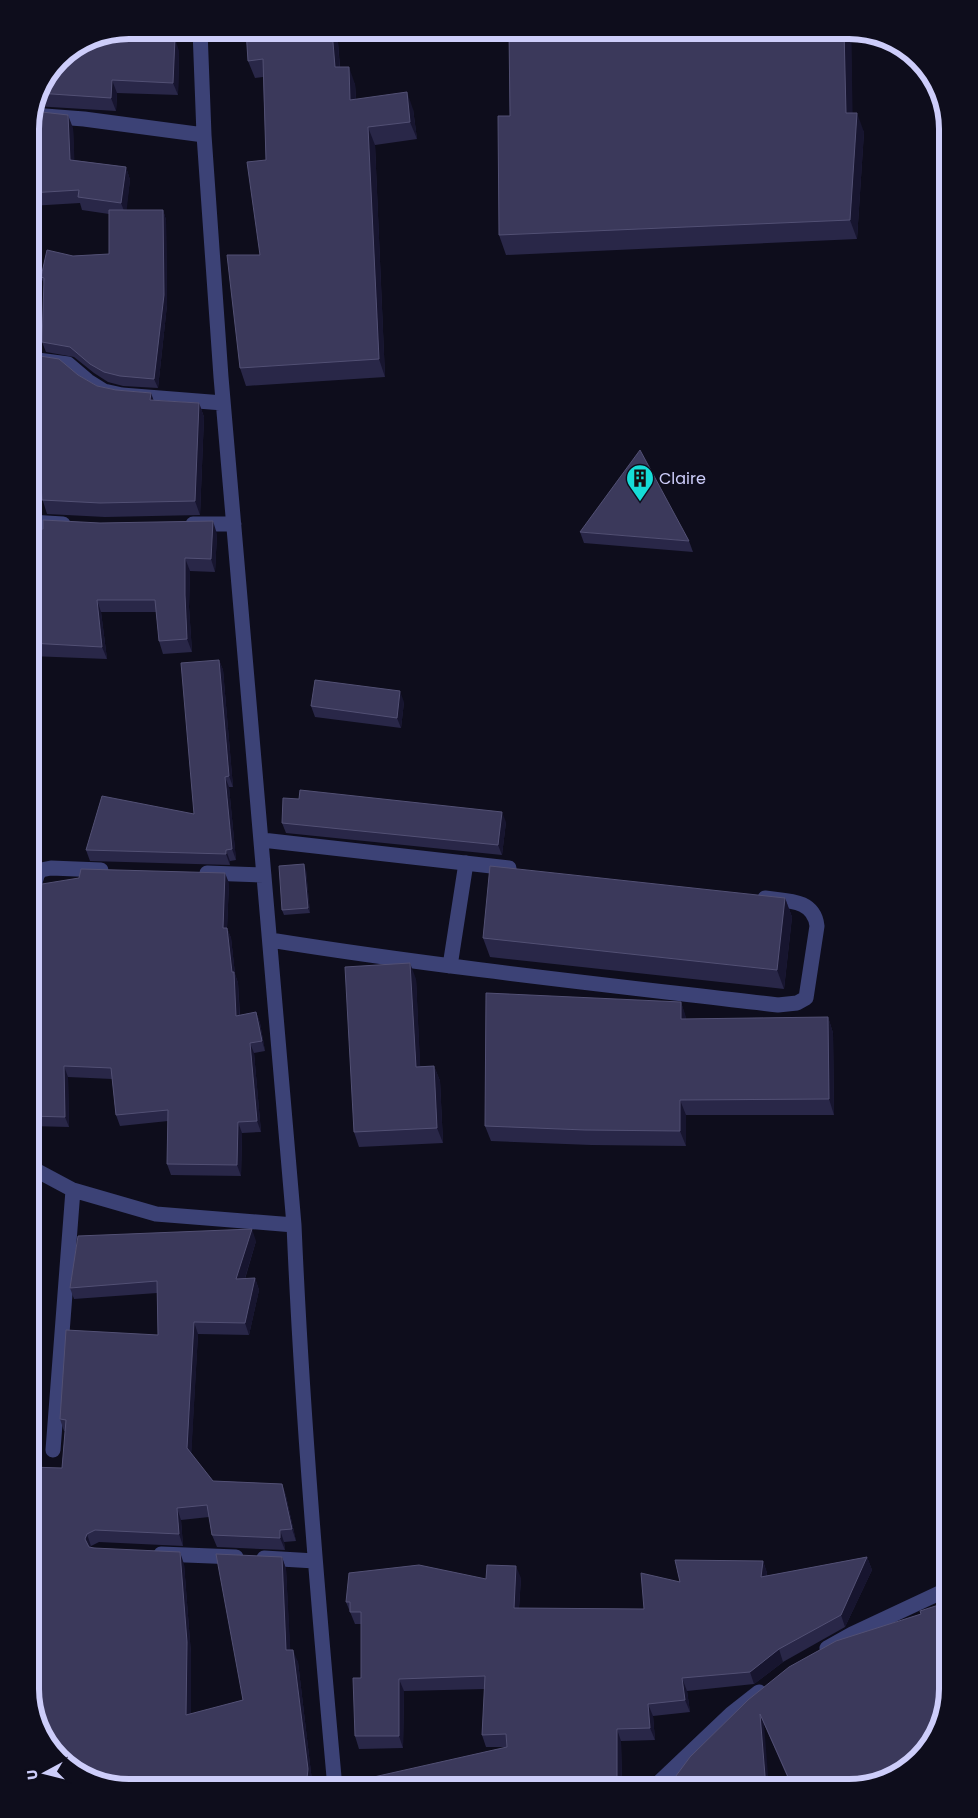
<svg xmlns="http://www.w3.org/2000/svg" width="978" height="1818" font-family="Poppins,sans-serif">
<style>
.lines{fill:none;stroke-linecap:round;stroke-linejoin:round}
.minor{stroke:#3c4276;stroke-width:15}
.wall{fill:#292748}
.shaded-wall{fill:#17152f}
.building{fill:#3b395b;stroke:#525074}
.labels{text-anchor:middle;stroke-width:4;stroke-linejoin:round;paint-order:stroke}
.poi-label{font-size:16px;fill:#cdcdfa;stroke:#0e0d1c;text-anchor:start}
.rim{fill:none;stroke:#cdcdfa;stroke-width:6}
</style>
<rect width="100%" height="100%" fill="#0e0d1c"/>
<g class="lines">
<path class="minor" d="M200,30L204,135L221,377L294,1225C302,1413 318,1600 335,1788
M32,115L84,119L204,135
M30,359L68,364L88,381L104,391L122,395L223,403
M30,522L63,524
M193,524H234
M262,840L509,868
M207,873L264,875
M30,922C42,908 28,881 41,870L51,868L101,870
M270,940C439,967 608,985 778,1005L797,1003L806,998L817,926C814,899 787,901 765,898
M450,966L466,863
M30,1167L73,1190L156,1214L294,1225
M53,1450L73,1190
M161,1554L236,1557
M264,1558L315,1561
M827,1648L852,1634L948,1589
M653,1788L731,1714L759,1692"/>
</g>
<path class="wall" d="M157,30L156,37L179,51L178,95L117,93L116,111L34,106L38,91Z
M246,30H337L340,67L355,84L356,99L413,109L417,139L375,145L385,377L246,386L240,368L260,255L266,160L263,77L255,78L248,61Z
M509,30H851L852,113L864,132L857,239L506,255L499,235L510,116Z
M30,123L73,128L74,160L126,167L130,180L126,210H163L166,220L167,305L158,388L123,386L108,382L94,373L74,357L46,352L42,342L44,284L41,277L73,256L109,254V214L82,210L80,203L30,206Z
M78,375L97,386L116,390L151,393L153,400L199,403L204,417L200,515L105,517L47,514L42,498L30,497V378L39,379Z
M30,531L217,534L215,572L190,571L189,607L192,652L163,654L159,641L156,612H101L107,659L30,656Z
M580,532L689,541L693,552L584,543Z
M219,660L223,670L233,787H229L236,860L230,861V865L90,861L86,850L194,814Z
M404,702L401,728L315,717L311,706Z
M299,799L506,822L502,855L286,833L282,823Z
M306,870L310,913L284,915L282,910Z
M229,883L227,928L231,938L235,974L238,983L240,1015L256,1012L260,1023L265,1051L254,1053L261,1132L242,1133L241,1176L171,1175L167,1164L168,1121L120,1126L116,1115L112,1079L68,1077L69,1127L30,1126V919Z
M785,898L792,917L784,989L490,957L483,938Z
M416,979L420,1066H434L440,1081L443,1143L359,1147L354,1132Z
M681,1002L686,1019L828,1017L833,1033L834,1115H686V1146L591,1145L491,1141L485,1126Z
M256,1241L245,1279L255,1278L259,1290L249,1335L198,1334L191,1454L213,1481L282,1484L286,1496L296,1541L284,1542L285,1550L217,1547L212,1535L209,1517L181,1520L183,1546L99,1542L91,1546V1547L184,1564L191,1654V1714L243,1700L282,1557L286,1569L290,1650L298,1662L312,1781V1788H123L62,1468L65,1431H64L60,1419L158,1335L157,1293L74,1299L70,1288Z
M867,1557L872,1570L845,1627L783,1662L754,1684L687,1691L690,1712L653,1716L655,1740L621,1741L622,1788H357L507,1747H486L482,1735L485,1689L404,1691L403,1748L359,1749L355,1736L361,1678V1624H355L346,1602L486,1579L521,1578L519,1608L644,1609L680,1582L763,1561L767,1573V1576Z
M948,1602L849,1788H792L764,1724L690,1757L921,1614Z"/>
<path class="shaded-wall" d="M151,30H157L154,50L150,37Z
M332,30H337L341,85L335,67Z
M844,30H851L853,132L846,113Z
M175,38L179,51L178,95L173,83Z
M349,67L355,84L357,117L350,100Z
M112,80L117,93L116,111L111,98Z
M407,92L413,109L417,139L410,122Z
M857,113L864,132L857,239L850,220Z
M68,115L73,128L75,172L70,160Z
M368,127L375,145L385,377L379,359Z
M126,167L130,180L126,216L121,203Z
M163,210L166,220L167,305L158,388L154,379Z
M151,393L156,407L150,400Z
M199,403L204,417L200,515L195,501Z
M213,521L217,534L215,572L211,559Z
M185,558L190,571L189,607L192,652L187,639L185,595Z
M97,600L101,612L107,659L102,647Z
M219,660L223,670L233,787L229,776Z
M400,691L404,702L401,728L397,718Z
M225,777L229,787L236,860L232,849Z
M502,812L506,822L502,855L498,845Z
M226,850L230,861V865L226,854Z
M304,864L306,870L310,913L308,908Z
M225,873L229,883L227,928L231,938L235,974L238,983L240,1026L236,1016L232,972L223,928Z
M785,898L792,917L784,989L777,970Z
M410,963L416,979L421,1082L416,1067Z
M681,1002L686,1017V1034L681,1019Z
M256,1012L260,1023L265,1051L262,1041Z
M828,1017L833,1033L834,1115L829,1099Z
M250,1043L254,1053L261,1132L257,1121Z
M64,1066L68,1077L69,1127L65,1117Z
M434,1066L440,1081L443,1143L437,1128Z
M680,1100L686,1115V1146L680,1131Z
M238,1122L242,1133L241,1176L237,1165Z
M252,1229L256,1241L241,1291L236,1279Z
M255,1278L259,1290L249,1335L245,1323Z
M194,1322L198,1334L191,1460L187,1448Z
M282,1484L286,1496L296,1541L292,1529Z
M177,1508L181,1520L183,1546L179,1534Z
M280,1530L284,1542L285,1550L280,1538Z
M87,1534L91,1546L90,1551L85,1539Z
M180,1552L184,1564L191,1654V1727L186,1715Z
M282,1557L286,1569L291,1662L286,1650Z
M867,1557L872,1570L845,1627L841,1615Z
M763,1561L767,1573L765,1589L761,1577Z
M516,1566L521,1578L518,1621L514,1608Z
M779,1649L783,1662L754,1684L750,1672Z
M293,1650L298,1662L312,1781V1788H306Z
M682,1678L687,1691L690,1712L685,1700Z
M399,1679L404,1691L403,1748L399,1736Z
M648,1704L653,1716L655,1740L650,1728Z
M760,1714L764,1724L769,1788H766Z
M617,1729L621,1741L622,1788H617Z"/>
<path class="building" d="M129,30H151L150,37L175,38L173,83L112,80L111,98L37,93L38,91L59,59L91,37Z
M246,30H332L335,67H349L350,100L407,92L410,122L368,127L379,359L240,368L227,255H260L247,162L266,160L263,59L248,61Z
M509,30H844L846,113H857L850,220L499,235L498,116H510Z
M33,111L68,115L70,160L126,167L121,203L78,197L79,190L30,193V123Z
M109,210H163L164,295L154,379L120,376L104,372L90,364L70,347L42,342L44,278L41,277L47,250L73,256L109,254Z
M40,356L59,359L78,375L97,386L116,390L151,393L150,400L199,403L195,501L100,503L42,500L41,485L30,484V378L39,379Z
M640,450L689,541L580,532Z
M43,520L100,523L213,521L211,559L185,558V595L187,639L159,641L155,600H97L102,647L30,643V531L43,529Z
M219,660L229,776L225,777L232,849L226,850V854L86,850L102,796L194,814L181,663Z
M315,680L400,691L397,718L311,706Z
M300,790L502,812L498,845L282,823L283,798L299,799Z
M304,864L308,908L282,910L279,866Z
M490,866L785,898L777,970L483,938Z
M81,869L225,873L223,928H227L232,972H234L236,1016L256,1012L262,1041L250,1043L257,1121L238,1122L237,1165L167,1164L168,1110L116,1115L111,1068L64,1066L65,1117L30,1116V919L34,917L38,910L41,898L42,884L79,878Z
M410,963L416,1067L434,1066L437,1128L354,1132L345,967Z
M486,993L681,1002V1019L828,1017L829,1099L680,1100V1131L585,1130L485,1126Z
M252,1229L236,1279L255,1278L245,1323L194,1322L187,1448L213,1481L282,1484L292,1529L280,1530V1538L212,1535L207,1505L177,1508L179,1534L95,1530L87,1534L85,1539L89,1547L94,1548L180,1552L187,1642L186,1715L243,1700L216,1554L282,1557L286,1650H293L308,1769L306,1788H123L74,1771L38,1727L30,1689V1467L62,1468L66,1420L60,1419L66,1330L158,1335L157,1281L70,1288L78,1236Z
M867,1557L841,1615L779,1649L750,1672L682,1678L685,1700L648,1704L650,1728L617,1729V1788H357L356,1781L507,1747L506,1734L482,1735L485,1676L399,1679V1736H355L353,1678H361V1612H350V1602H346L349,1573L419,1565L486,1579L487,1565L516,1566L514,1608L644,1609L641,1573L680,1582L675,1560L763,1561L761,1577Z
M948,1602V1689L932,1744L887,1780L849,1788H793L760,1714L766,1788H667L690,1757L748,1700L789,1667L836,1641L921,1614L920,1611Z"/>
<defs>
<g id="building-pin" transform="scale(1.4375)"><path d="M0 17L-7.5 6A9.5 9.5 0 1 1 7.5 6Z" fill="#16ddd7" stroke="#0e0d1c"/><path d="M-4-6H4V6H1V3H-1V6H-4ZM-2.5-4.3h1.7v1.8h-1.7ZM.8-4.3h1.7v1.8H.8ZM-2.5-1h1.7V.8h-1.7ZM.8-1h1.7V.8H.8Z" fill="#111"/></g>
</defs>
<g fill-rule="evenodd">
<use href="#building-pin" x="640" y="478"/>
</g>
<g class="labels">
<g class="poi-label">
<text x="659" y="484">Claire</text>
</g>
</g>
<path d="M0 0H978V1818H0ZM129 39H849A90 90 0 0 1 939 129V1689A90 90 0 0 1 849 1779H129A90 90 0 0 1 39 1689V129A90 90 0 0 1 129 39Z" fill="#0e0d1c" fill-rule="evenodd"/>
<path class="rim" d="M129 39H849A90 90 0 0 1 939 129V1689A90 90 0 0 1 849 1779H129A90 90 0 0 1 39 1689V129A90 90 0 0 1 129 39Z"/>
<g transform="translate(45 1773) rotate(263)" stroke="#0e0d1c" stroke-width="4" paint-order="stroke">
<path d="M0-4L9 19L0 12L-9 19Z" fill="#cdcdfa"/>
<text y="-8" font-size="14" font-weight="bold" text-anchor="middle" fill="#cdcdfa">U</text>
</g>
</svg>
